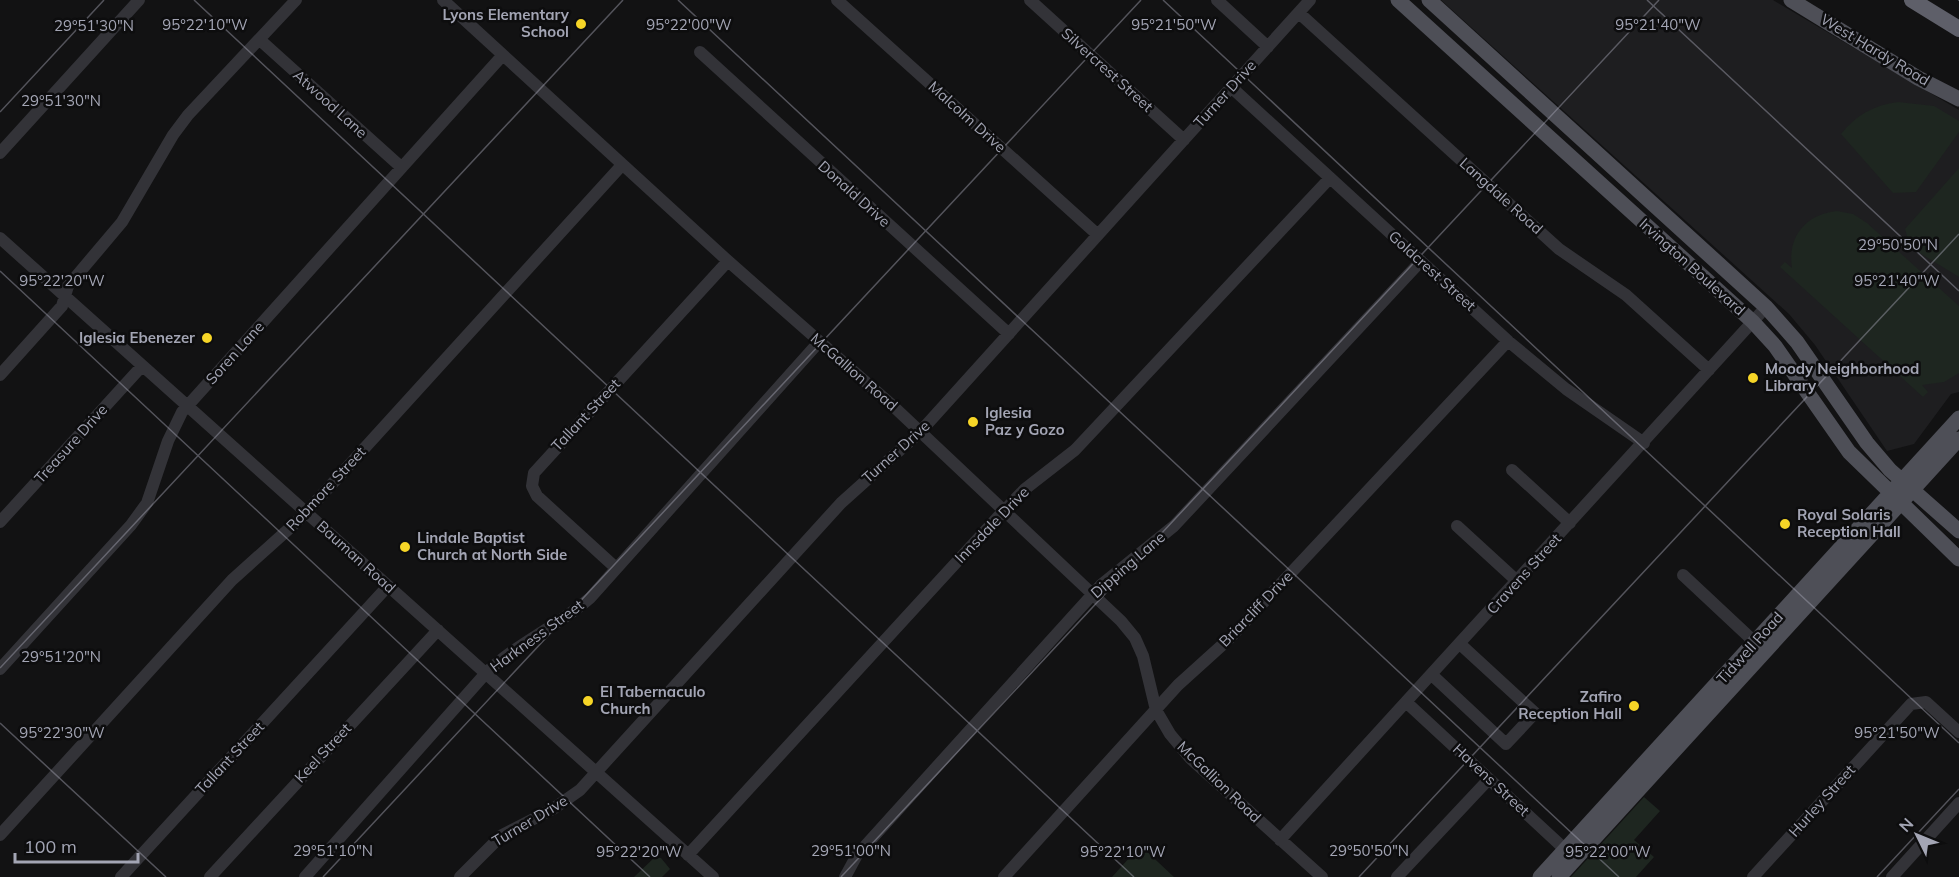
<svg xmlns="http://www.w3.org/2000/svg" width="1959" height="877" font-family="Mulish,sans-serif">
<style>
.built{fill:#1e1e20}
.green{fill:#1e2620}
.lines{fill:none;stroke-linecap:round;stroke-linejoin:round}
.minor{stroke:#333338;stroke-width:12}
.major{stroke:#4e4f57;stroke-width:15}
.highway{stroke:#5e5f69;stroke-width:16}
.rail{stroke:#4b4c53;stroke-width:2;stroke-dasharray:8 6;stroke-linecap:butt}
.ticks{fill:none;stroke:#a3a5b4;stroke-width:1.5;stroke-opacity:0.45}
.poi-dot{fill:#f6d527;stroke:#0d0d0e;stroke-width:2}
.labels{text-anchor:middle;stroke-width:5;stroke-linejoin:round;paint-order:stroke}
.poi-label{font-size:15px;font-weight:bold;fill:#a3a5b4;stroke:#0d0d0e;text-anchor:start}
.street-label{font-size:15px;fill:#a3a5b4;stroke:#0d0d0e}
.ticks-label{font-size:15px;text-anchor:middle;fill:#a3a5b4;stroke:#0d0d0e;stroke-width:5;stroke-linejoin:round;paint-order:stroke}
</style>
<rect width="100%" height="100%" fill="#121213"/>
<path class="built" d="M1441,0H1773L1959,110V392L1951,394L1914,444L1887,451L1815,345L1789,314Z"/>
<path class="green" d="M1898,102L1934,106L1959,121V132L1916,192L1893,193L1841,134C1856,115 1874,105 1898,102Z
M1959,168V277L1910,247L1905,229Z
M1837,211L1853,214L1867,223L1959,306V373L1944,382L1922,385L1928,392L1923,397L1780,267L1785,262L1792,268C1787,237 1806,214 1837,211Z
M1644,797L1660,811L1634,840L1654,857L1636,877H1571Z
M1139,847H1142L1174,877H1112Z
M655,857L661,858L670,869L662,877H634Z"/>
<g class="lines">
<path class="minor" d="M443,0L728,261L893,406L1121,621L1135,638L1143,656L1156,710L1170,734L1190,758L1322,877
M837,0L1098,235
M1030,0L1184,140
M1217,0L1268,47
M1299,13L1559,249L1626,295L1709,370
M260,40L401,167
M700,52L1009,334
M1231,87L1508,341L1566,389L1644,443
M0,153L139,0
M0,238L713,877
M0,375L62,306L68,286L122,222L173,135L188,115L296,0
M1512,470L1570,523
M0,522L142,366
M1457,526L1517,581
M616,568L537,496L532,486L534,473L728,261
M1683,575L1761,648
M0,669L131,525L147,503L168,441L182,412L502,56
M1432,675L1506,744L1535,713L1460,644
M1406,702L1570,854
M0,835L232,580L301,518L622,165
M1280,840L1766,307
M688,855L997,518L1025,489L1075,450L1330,178
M121,877L388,586
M210,877L438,630
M305,877L486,673C517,643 558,626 590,598L819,342
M460,877L502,835L553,809L580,790L841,503L920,432L1310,0
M845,877L857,855L1101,585L1174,526L1421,261
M1004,877L1178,685L1230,638L1508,341
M1397,877L1489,779
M1753,877L1911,704L1926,702L1959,732
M1892,877L1959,803"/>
<path class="major" d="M1398,0L1753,322L1775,346L1849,452L1959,559
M1429,0L1766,307L1797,342L1867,443L1890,470L1959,531
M1791,0L1918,78L1959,99
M1540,877L1959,418
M1559,877L1959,439"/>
<path class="highway" d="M1912,0L1959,29"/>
<path class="rail" d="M1958,0H1959"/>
</g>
<path class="ticks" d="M194,0L1134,877M678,0L1619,877M1163,0L1959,743M1647,0L1959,291M0,112L104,0M0,271L650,877M0,668L623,0M0,723L166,877M323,877L1141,0M841,877L1659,0M1359,877L1959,234M1877,877L1959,789"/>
<g class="poi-dot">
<circle cx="581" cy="24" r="6"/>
<circle cx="207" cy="338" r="6"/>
<circle cx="1753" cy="378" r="6"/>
<circle cx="973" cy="422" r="6"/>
<circle cx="1785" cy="524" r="6"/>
<circle cx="405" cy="547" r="6"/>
<circle cx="588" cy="701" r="6"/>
<circle cx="1634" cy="706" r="6"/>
</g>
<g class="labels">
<g class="poi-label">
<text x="569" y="20" text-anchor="end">Lyons Elementary<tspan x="569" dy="17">School</tspan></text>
<text x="195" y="343" text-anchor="end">Iglesia Ebenezer</text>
<text x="1765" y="374">Moody Neighborhood<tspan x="1765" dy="17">Library</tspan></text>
<text x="985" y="418">Iglesia<tspan x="985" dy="17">Paz y Gozo</tspan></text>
<text x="1797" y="520">Royal Solaris<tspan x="1797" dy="17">Reception Hall</tspan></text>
<text x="417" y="543">Lindale Baptist<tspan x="417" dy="17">Church at North Side</tspan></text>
<text x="600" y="697">El Tabernaculo<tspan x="600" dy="17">Church</tspan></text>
<text x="1622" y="702" text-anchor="end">Zafiro<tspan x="1622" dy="17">Reception Hall</tspan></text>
</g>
<g class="street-label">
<text transform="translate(1875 50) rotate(31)" y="5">West Hardy Road</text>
<text transform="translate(1107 70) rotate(42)" y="5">Silvercrest Street</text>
<text transform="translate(1225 94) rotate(-48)" y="5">Turner Drive</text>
<text transform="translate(330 104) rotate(42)" y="5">Atwood Lane</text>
<text transform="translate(967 117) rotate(42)" y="5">Malcolm Drive</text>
<text transform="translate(854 194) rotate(42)" y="5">Donald Drive</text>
<text transform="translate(1501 196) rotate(42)" y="5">Langdale Road</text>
<text transform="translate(1692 267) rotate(42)" y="5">Irvington Boulevard</text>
<text transform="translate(1432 271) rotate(42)" y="5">Goldcrest Street</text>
<text transform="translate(235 353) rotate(-48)" y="5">Soren Lane</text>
<text transform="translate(854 372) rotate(41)" y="5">McGallion Road</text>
<text transform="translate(586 415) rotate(-47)" y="5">Tallant Street</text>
<text transform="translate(71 444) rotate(-48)" y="5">Treasure Drive</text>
<text transform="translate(896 452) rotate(-42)" y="5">Turner Drive</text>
<text transform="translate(326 489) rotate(-47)" y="5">Robmore Street</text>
<text transform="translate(992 525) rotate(-46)" y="5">Innsdale Drive</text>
<text transform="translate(356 557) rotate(42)" y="5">Bauman Road</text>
<text transform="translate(1128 565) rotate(-41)" y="5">Dipping Lane</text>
<text transform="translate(1524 574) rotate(-48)" y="5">Cravens Street</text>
<text transform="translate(1256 609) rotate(-46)" y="5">Briarcliff Drive</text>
<text transform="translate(537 636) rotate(-36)" y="5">Harkness Street</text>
<text transform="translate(1750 648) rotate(-48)" y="5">Tidwell Road</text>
<text transform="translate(323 753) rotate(-47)" y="5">Keel Street</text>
<text transform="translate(230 758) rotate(-47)" y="5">Tallant Street</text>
<text transform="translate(1491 780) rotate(43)" y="5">Havens Street</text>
<text transform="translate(1219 782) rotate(44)" y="5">McGallion Road</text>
<text transform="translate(1822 801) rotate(-48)" y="5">Hurley Street</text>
<text transform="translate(530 821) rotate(-31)" y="5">Turner Drive</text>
</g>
</g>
<g class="ticks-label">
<text x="205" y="30">95°22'10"W</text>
<text x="689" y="30">95°22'00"W</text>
<text x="1174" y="30">95°21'50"W</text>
<text x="1658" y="30">95°21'40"W</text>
<text x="94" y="31">29°51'30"N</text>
<text x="61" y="106">29°51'30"N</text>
<text x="1898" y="250">29°50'50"N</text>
<text x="1897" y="286">95°21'40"W</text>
<text x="62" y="286">95°22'20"W</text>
<text x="61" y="662">29°51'20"N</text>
<text x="1897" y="738">95°21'50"W</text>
<text x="62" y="738">95°22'30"W</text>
<text x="333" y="856">29°51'10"N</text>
<text x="851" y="856">29°51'00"N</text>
<text x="1369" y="856">29°50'50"N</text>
<text x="639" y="857">95°22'20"W</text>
<text x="1123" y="857">95°22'10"W</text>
<text x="1608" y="857">95°22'00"W</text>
</g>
<g transform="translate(1917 835) rotate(313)" stroke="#0d0d0e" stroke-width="4.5" paint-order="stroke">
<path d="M0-4.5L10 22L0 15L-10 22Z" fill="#a3a5b4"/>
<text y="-9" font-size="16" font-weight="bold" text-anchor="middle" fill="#a3a5b4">N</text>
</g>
<path d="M15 853v9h123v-9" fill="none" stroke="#a3a5b4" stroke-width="3"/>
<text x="24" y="853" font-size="18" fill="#a3a5b4" stroke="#0d0d0e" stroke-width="4.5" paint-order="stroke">100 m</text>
</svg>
